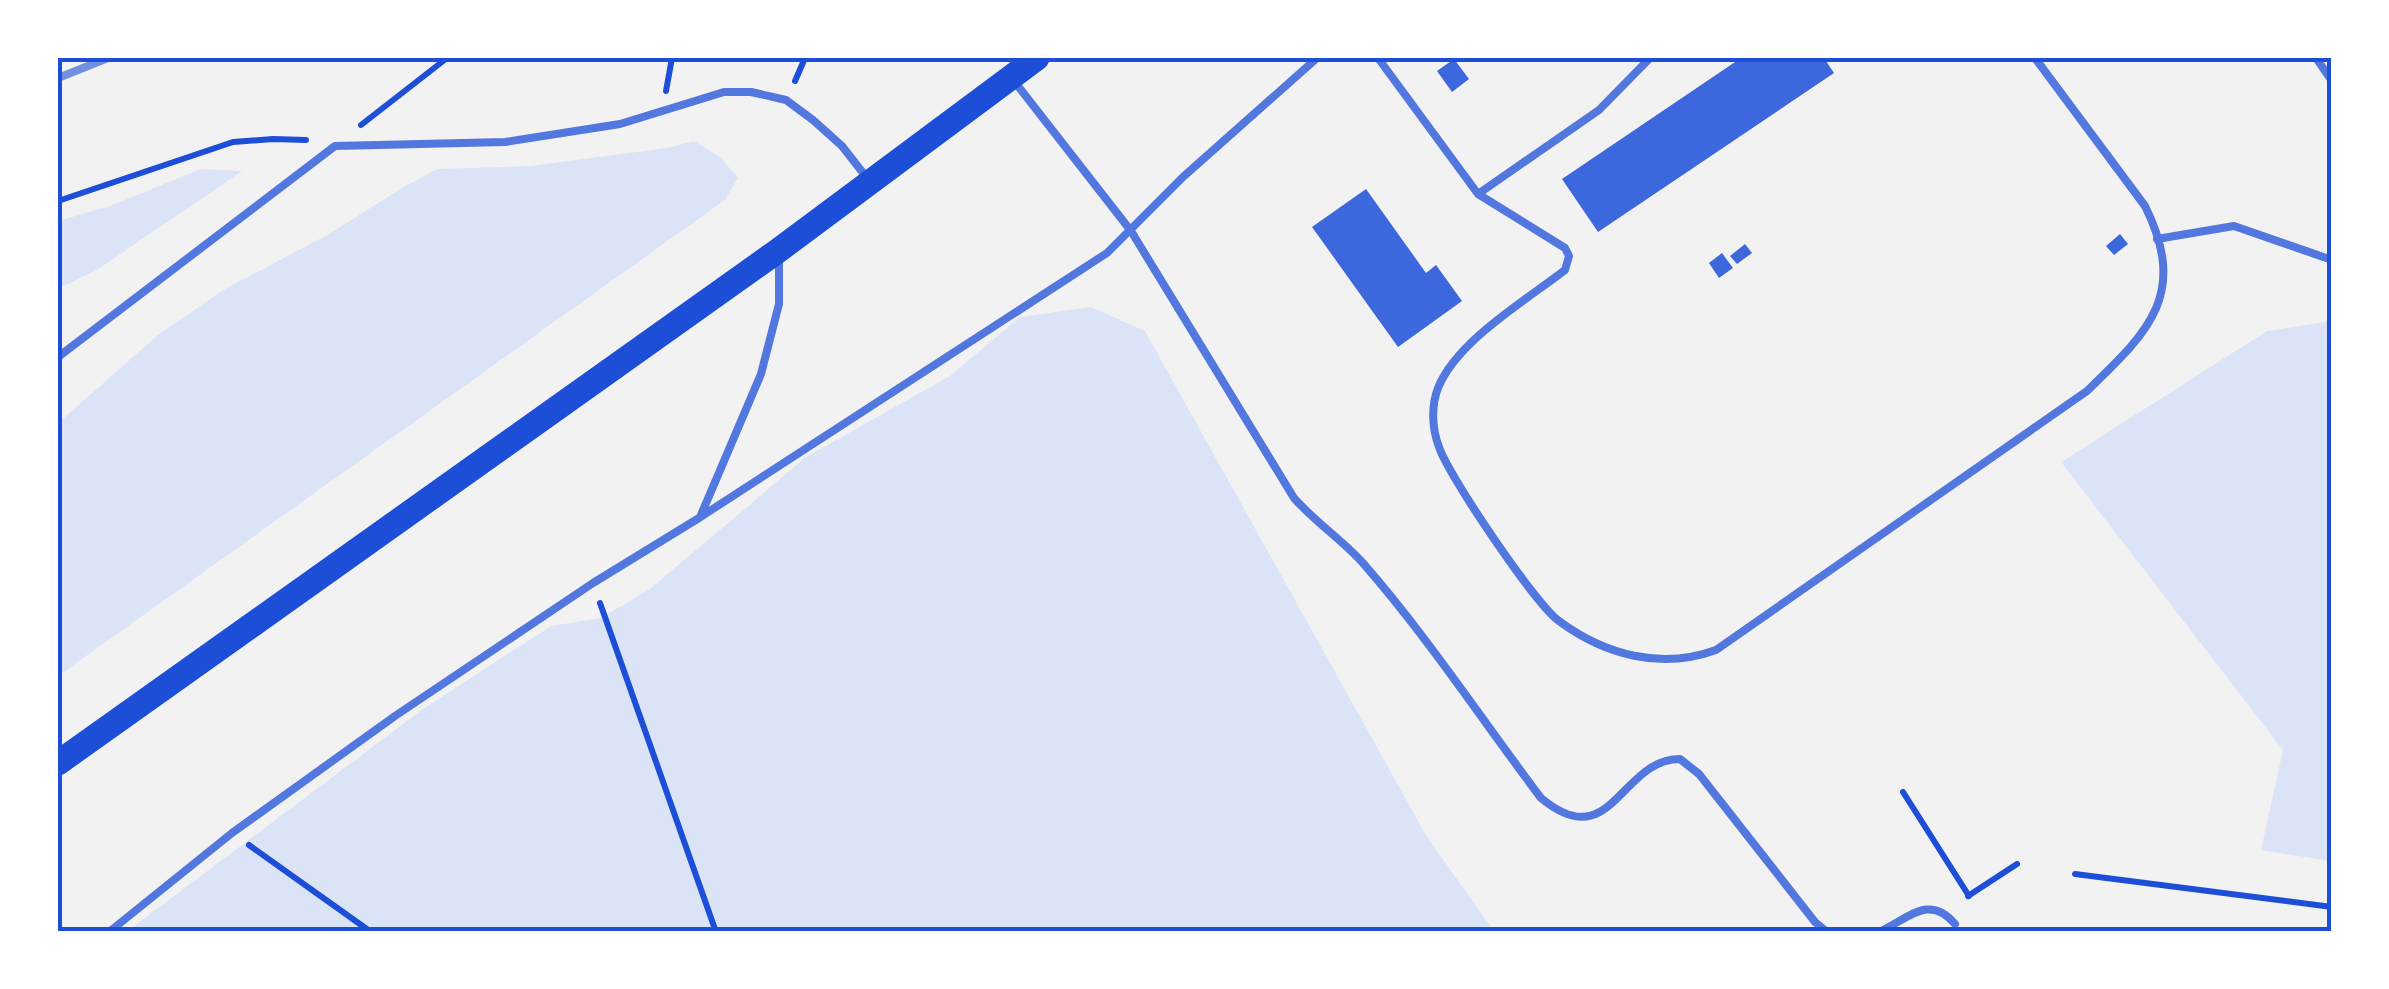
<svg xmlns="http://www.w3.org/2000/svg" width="2389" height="989" font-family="'Times New Roman',serif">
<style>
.green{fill:#dbe4f7}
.building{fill:#3d67dc}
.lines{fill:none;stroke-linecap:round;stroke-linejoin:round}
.path{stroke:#1d4ed8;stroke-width:6}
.service{stroke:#5277de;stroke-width:8}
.primary{stroke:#1d4ed8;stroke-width:25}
.rail{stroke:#7290e2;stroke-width:8}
.neatline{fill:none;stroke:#1d4ed8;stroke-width:4}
</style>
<rect width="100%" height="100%" fill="#f2f2f2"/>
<path class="green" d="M694,141L721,158L738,178L725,200L58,676V423L158,335L223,290L331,233L400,189L437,169L530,166L667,148Z
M201,169L242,171L97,270L58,289V221L110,206Z
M1091,307L1145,331L1427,837L1494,931L126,932L423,709L551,626L601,618L650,589L806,457L950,376L1020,317Z
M2331,321H2332L2331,861L2261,850L2283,750L2061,462L2267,331Z"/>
<path class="building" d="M1741,58H1824L1834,73L1598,232L1562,179Z
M1454,59L1469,79L1452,92L1437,71Z
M1366,189L1426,273L1436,265L1462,301L1398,347L1312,227Z
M2120,234L2128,244L2114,255L2106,246Z
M1745,244L1752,253L1737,264L1730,256Z
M1722,253L1733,268L1719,278L1709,263Z"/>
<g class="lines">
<path class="path" d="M795,81L805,58
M666,91L672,58
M361,125L447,58
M58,201L233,142L273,139L306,140
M600,603L716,932
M1903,792L1969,896
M249,845L371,932
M2075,874L2332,907
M1968,896L2017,864"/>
<path class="service" d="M1378,58L1478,194L1565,248L1569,256L1565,270C1525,301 1457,341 1438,388C1431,406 1432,429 1439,447C1448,475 1536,605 1559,621C1605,655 1661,670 1716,650L2087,391C2148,332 2189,295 2145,206L2035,58
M2316,58L2332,81
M1014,81L1131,231L1294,498C1315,522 1341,539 1362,562C1427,636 1482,720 1541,798C1612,857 1620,759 1680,759L1699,774L1815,922L1827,932
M1478,194L1599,110L1650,58
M2157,239L2234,226L2332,260
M58,357L335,146L505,142L620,124L724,92H751L786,100L813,120L842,146L867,178
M701,515L761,374L779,304V259
M109,932L232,833L395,716L593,583L699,518L1107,253L1183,177L1317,58
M1879,932C1908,919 1929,893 1955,924"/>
<path class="primary" d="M58,763L779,250L1037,58"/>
<path class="rail" d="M58,78L108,58"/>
</g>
<rect width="2389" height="989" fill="none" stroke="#ffffff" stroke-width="120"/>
<rect x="60" y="60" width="2269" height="869" class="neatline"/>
</svg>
